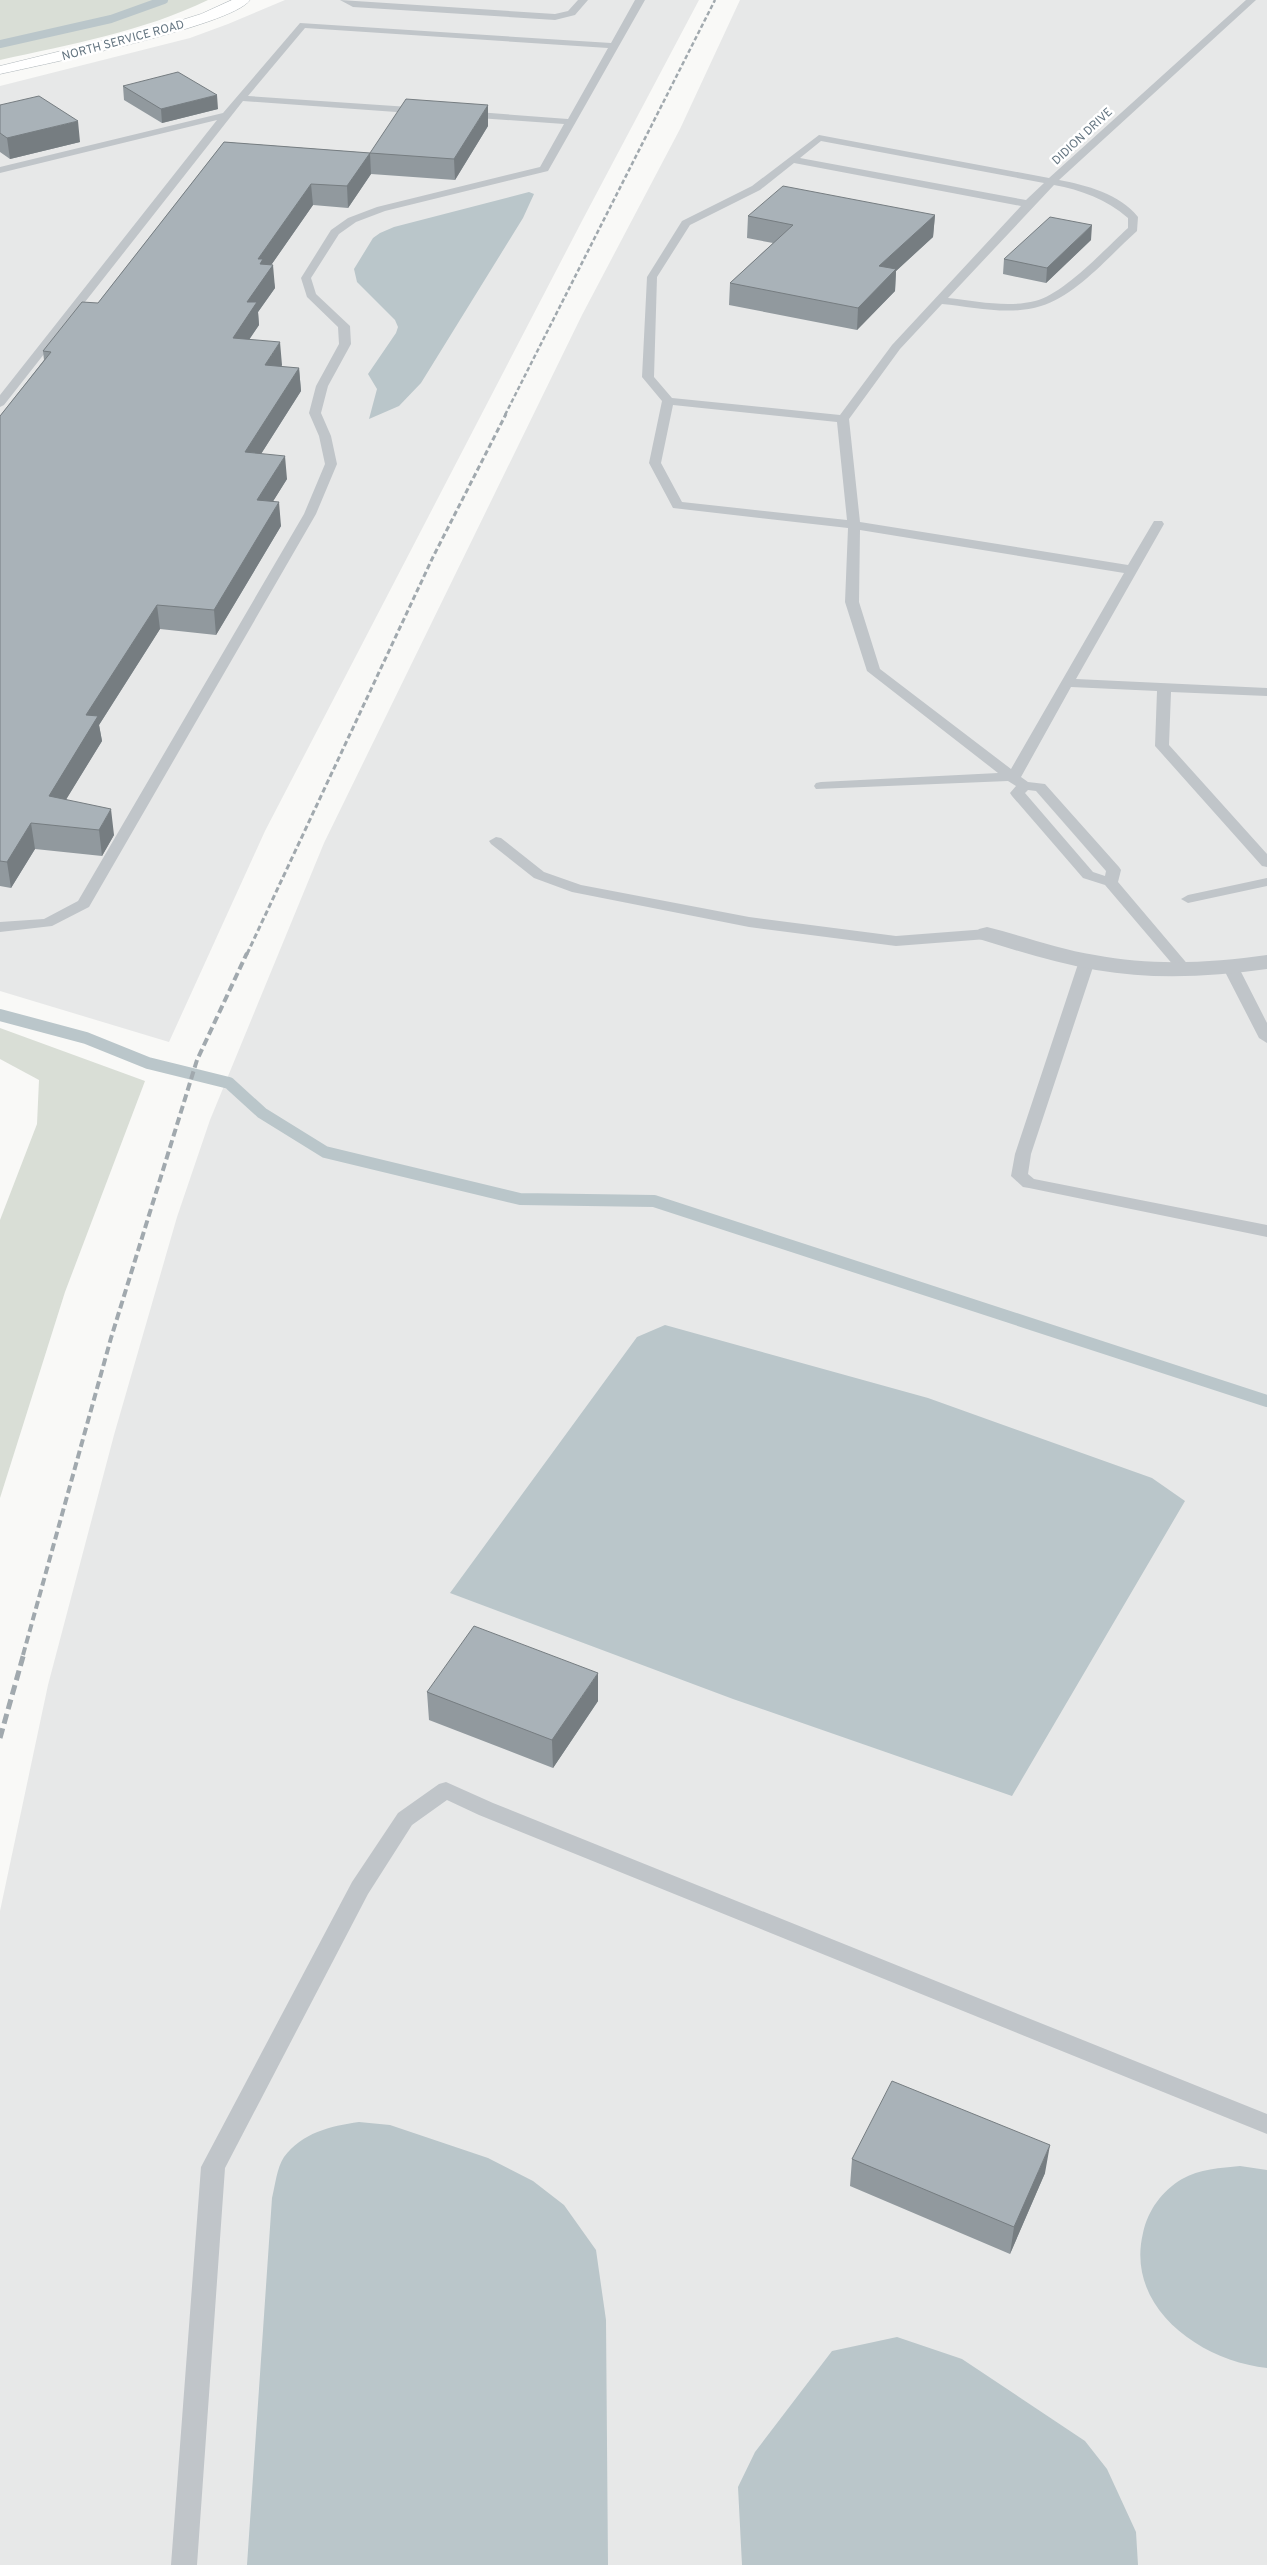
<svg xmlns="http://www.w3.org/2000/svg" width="1267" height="2565" font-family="Overpass,sans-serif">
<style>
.built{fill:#e7e8e8}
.green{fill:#d9ded6}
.water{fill:#bac6ca}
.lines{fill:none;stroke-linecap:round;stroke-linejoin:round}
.stream-far1{stroke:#bac6ca;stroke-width:8}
.stream{stroke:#bac6ca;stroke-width:12}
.secondary-casing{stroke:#b2b9bd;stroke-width:1}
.lane{fill:#c0c5c9;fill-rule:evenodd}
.street{fill:#c0c5c9;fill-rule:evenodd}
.secondary{fill:#fff;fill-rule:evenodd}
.rail-far3{stroke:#a1a9ae;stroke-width:2.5;stroke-dasharray:4.5 2.5;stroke-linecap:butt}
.rail-far2{stroke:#a1a9ae;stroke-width:3;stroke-dasharray:5.5 3;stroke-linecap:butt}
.rail-far1{stroke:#a1a9ae;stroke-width:4;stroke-dasharray:8 4;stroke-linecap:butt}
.rail{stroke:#a1a9ae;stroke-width:5;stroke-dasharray:10 5;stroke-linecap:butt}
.wall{fill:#91999e}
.shaded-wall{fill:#767d81}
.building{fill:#a9b2b8;stroke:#767d81}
.labels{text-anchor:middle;stroke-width:5;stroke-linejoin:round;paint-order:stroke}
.far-street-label{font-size:12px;fill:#647581;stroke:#fff}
</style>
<rect width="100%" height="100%" fill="#f9f9f7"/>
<path class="built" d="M285,0H699L583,219L265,831L169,1042L0,991V86L190,38L228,24Z
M740,0H1267V2565H0V1911L48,1685L114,1435L177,1217L210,1120L324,843L582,315L680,129Z"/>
<path class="green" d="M0,0H208C142,32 71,44 0,60Z
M0,1028L145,1081L65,1292L0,1498V1220L37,1124L39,1080L0,1059Z"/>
<path class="water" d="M529,192L534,194L523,218L421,383L399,406L369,419L377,389L368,374L396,333L398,327L395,320L357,282L354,269L373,238L380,233L394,227Z
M665,1325L928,1398L1152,1478L1185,1501L1012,1796L733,1699L450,1593L637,1337Z
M359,2122L390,2125L488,2158L533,2181L564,2205L596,2250L606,2320L608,2565H247L272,2198C275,2186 277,2167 284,2157C302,2133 330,2126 359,2122Z
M1240,2166L1267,2170V2368C1201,2361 1125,2308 1143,2233C1148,2210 1162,2191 1182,2179C1199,2169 1221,2168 1240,2166Z
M897,2337L962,2359L1085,2441L1107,2469L1136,2532L1138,2565H742L738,2487L755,2452L832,2351Z"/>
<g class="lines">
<path class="stream-far1" d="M0,44L111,19L164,0"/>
<path class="stream" d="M0,1015L86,1038L148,1063L229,1083L262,1113L325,1152L520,1199L654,1201L1267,1401"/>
<g class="secondary-casing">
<path id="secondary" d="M232,0H250C232,26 40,65 0,74V66L163,26L201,14Z"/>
</g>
<path class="lane" d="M340,0L555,14L568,11L578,0H588L575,15L555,20L353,7Z
M635,0H645L548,171L385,211L356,222L339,234L311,278L316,294L350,326L351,344L328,386L321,413L331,436L337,464L316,514L89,907L52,926L0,932V922L44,919L78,901L304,514L325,464L319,436L309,413L316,386L339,344L338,327L307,297L301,278L331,230L348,218L377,207L540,167L564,124L464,117L459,114L464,111L568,119L608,48L305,28L248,96L424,108L429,111L424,114L243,101L4,405L0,407V395L217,120L0,173V167L223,113L300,23L611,43Z
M1246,0H1256L1059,180C1086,185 1120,194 1138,217L1137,231C1110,255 1076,296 1041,306C1010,316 973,307 942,304L900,349L849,419L860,522L1128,565L1154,521H1162L1164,524L1076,679L1267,688V696L1171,692L1169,745L1267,854V867L1262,866L1155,746L1157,691L1071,687L1021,777L1028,782L1045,784L1119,867L1121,870L1118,882L1190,967L1193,970L1190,973H1180L1105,885L1083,878L1012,796L1010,793L1016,786L1008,781L816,789L814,786L816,783L821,782L998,773L867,671L845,602L848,528L673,508L649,463L662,401L642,377L647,277L682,221L752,186L819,135L1049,178ZM821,141L1044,183L1026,200L800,158ZM794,163L1021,206L892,345L840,415L672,398L654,377L657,277L690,225L760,190ZM1054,185C1081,190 1106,199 1128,218V228C1105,249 1064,294 1035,301C1007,308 976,301 948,298ZM673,405L837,422L847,520L682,502L661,463ZM860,530L1124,573L1011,769L880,669L859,602ZM1028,790L1036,791L1106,871L1105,876L1093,872L1025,793Z
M496,837L501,838L544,872L581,885L749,917L896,936L987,929L995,934L987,939L896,946L749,927L572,892L534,878L491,844L489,841Z
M1267,878V886L1188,903L1181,899L1188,895Z
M1087,956L1095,961L1031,1154L1028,1174L1034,1179L1267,1225V1237L1029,1188L1023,1187L1011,1176L1015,1154L1079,961Z
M1230,961L1238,966L1267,1023V1043L1259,1038L1222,966Z
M446,1782L493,1803L1267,2114V2134L479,1815L447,1800L412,1825L368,1894L225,2168L197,2565H171L201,2167L352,1882L398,1813L439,1784Z"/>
<path class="street" d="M987,927C1023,936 1058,949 1095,955C1152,966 1210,963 1267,955V969C1210,977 1153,980 1096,970C1056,963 1018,951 979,939L975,934L979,929Z"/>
<use href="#secondary" class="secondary"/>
<path class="rail-far3" d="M505,415L715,0"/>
<path class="rail-far2" d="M247,954L433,557L506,414"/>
<path class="rail-far1" d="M23,1655L111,1338L197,1060L247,953"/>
<path class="rail" d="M0,1738L24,1653"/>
</g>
<path class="wall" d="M123,86L218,109L162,123L124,100Z
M0,105L80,142L10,159L0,152Z
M488,126L455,180L371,174L348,208L313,205L271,265L275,288L258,312L259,325L249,339L282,365L281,367L299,368L301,391L261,454L287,479L273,501L281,526L216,635L160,629L99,725L102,741L66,799L114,835L102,856L35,849L11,888L0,886V416L44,360L43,351L98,303L224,142L370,153Z
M935,215L933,237L896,271L895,291L857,330L729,305L730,283L773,243L747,238L748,216Z
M1091,240L1046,283L1003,274L1004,259Z
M427,1692L598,1701L553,1768L429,1720Z
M852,2159L1045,2173L1010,2254L850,2186Z"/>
<path class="shaded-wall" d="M217,95L218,109L162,123L161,109Z
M488,105V126L455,180L454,159Z
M78,121L80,142L10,159L7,138Z
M370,153L371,174L348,208L347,186Z
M311,184L313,205L265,274L273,265L275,288L258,312L259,325L235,361L233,338L247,302L258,259Z
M935,215L933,237L896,271L895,291L857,330L858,308L879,266Z
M1092,225L1091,240L1046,283L1047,268Z
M280,342L282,365L267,388L265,365Z
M299,368L301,391L247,476L245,452Z
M285,456L287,479L259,524L257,500Z
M279,502L281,526L216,635L214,610Z
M157,605L160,629L99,725L102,741L53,821L49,796L86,715Z
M111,809L114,835L102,856L99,830Z
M31,823L35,849L11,888L7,862Z
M598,1673V1701L553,1768L552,1740Z
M1050,2145L1045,2173L1010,2254L1014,2227Z"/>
<path class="building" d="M178,72L217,95L161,109L123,86Z
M39,96L78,121L7,138L0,133V105Z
M406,99L488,105L454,159L370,153Z
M224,142L370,153L347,186L311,184L258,259H263L260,264L273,265L247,302H257L233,338L280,342L265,365L299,368L245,452L285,456L257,500L279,502L214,610L157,605L86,715L98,716L49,796L111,809L99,830L31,823L7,862L0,861V416L51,352L43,351L82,302L98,303Z
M783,186L935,215L879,266L896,269L858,308L730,283L793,225L748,216Z
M1050,217L1092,225L1047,268L1004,259Z
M474,1626L598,1673L552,1740L427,1692Z
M892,2081L1050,2145L1014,2227L852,2159Z"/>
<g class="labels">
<g class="far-street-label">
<text transform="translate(123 40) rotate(-15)" y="4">NORTH SERVICE ROAD</text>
<text transform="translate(1082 136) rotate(-43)" y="4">DIDION DRIVE</text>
</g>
</g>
</svg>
